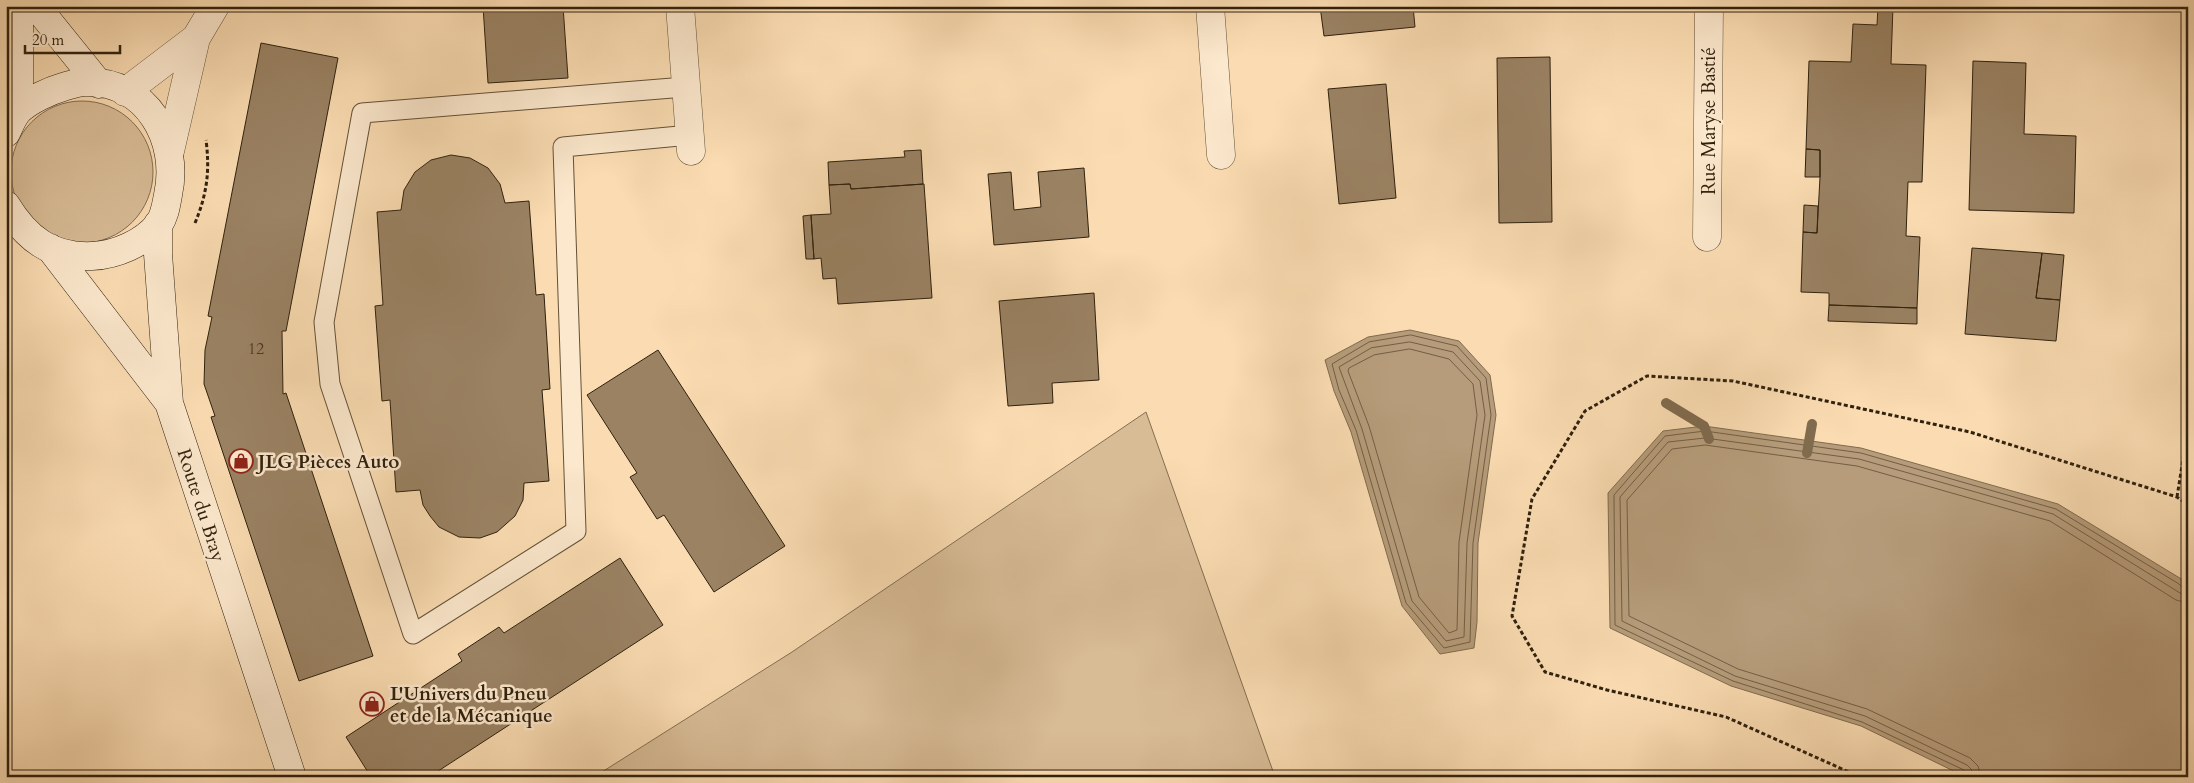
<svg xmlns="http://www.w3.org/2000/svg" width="2194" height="783" font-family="Cardo,serif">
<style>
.green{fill:#d8bc96;stroke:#846e52}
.water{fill:#b69c7a;stroke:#806b4e}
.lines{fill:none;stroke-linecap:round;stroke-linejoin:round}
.shore{stroke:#735e44;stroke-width:1}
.stream{stroke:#806b4e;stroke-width:10}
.building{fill:#9a8263;stroke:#30210d}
.lane-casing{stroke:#635036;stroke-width:21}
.street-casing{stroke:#635036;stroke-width:29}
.secondary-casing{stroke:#30210d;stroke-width:29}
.path{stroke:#30210d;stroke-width:3;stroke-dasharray:4 2.5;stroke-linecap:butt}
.lane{stroke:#fce8cd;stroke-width:19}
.street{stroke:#fce8cd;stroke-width:28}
.secondary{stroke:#fce8cd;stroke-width:28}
.labels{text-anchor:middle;stroke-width:5;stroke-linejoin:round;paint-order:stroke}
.number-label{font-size:16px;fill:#4a3922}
.street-label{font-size:19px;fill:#30210d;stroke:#fce8cd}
.poi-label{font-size:19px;font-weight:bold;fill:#30210d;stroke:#fce8cd;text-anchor:start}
</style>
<rect width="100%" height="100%" fill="#fbdcb2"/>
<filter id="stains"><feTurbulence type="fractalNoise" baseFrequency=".004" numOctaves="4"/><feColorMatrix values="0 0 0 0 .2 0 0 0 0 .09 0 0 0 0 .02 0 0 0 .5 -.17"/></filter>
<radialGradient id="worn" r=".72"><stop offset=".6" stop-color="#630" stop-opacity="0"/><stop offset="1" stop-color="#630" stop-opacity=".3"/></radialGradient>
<path class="green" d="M11 172a71 71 0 1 1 142 0a71 71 0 1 1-142 0Z
M1146,412L1275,777H594L792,652Z"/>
<path class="water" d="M1410,330L1459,341L1490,375L1496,415L1478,543L1477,622L1474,648L1440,654L1402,606L1351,432L1334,391L1325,360L1368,337Z
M1704,426L1861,448L2058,504L2183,580L2188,586V777H1966L1861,726L1731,686L1610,628L1608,493L1663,431Z"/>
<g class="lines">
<path class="shore" d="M1411,335L1457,346L1486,378L1491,415L1473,543L1470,642L1444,648L1406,603L1356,430L1339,390L1332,364L1369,342Z
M1410,342L1453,352L1480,381L1485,415L1467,543L1464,637L1446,641L1412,601L1362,429L1339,367L1371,348Z
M1410,349L1449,359L1473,384L1477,415L1459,542L1457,630L1449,633L1419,597L1369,426L1348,371L1349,368L1374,355Z
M1967,777L1964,770L1862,722L1733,681L1615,625L1614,495L1665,436L1705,431L1861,453L2056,509L2179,584L2183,588L2188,589
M1973,777L1972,770L1967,765L1865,716L1735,676L1622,621L1620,497L1668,442L1705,438L1859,459L2053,514L2180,593L2188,595
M1981,777L1978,766L1970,758L1867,709L1738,669L1629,616L1627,500L1672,449L1705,445L1857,466L2050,521L2176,600L2188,603"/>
<path class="stream" d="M1666,403L1704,426L1709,439
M1807,453L1812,424"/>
</g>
<path class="building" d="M483,6H563L568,78L488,83Z
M1320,6H1413L1415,27L1324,36Z
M1878,6H1893L1891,64L1926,65L1922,182H1908L1906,236L1920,237L1917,308L1829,305V293L1801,292L1803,232L1817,233L1820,177V150L1806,149L1809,61L1851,62L1853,24L1877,25Z
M261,43L338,58L286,331H282L283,394L286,393L373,656L299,681L211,417L215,416L204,384L205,350L212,317L208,316Z
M1550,57L1552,222L1499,223L1497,58Z
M1973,61L2026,63L2024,134L2076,136L2074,213L1969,210Z
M1386,84L1396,198L1339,204L1328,89Z
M1806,149L1820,150V177H1805Z
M921,150L923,184L851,189L850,184L829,185L828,162L905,157L904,151Z
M451,155L470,158L488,168L500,184L505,203L529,201L536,295L544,294L550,389L542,390L549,481L524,483L523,500L515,516L497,532L480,538L459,537L439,527L430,516L423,505L420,490L396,492L390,400L382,401L375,306L383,305L377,212L401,210L404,190L415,172L431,160Z
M1084,168L1089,237L994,245L988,174L1011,172L1014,210L1041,207L1038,172Z
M850,184L851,189L924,184L932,298L838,304L836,278L823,279L821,258L814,259L811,215L831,214L829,185Z
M1804,205L1818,206L1817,233L1803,232Z
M811,215L814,259H806L803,216Z
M1972,248L2042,253L2036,298L2060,300L2056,341L1965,334Z
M2042,253L2064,255L2060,300L2036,298Z
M1094,293L1099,380L1052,383L1053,403L1008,406L999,301Z
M1829,305L1917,308V324L1828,321Z
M658,350L785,546L714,592L664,515L657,519L630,477L637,473L587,395Z
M620,558L663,625L429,777H371L346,737L462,661L458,654L499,627L504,633Z"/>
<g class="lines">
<g class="lane-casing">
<path id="lane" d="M685,87L362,113L324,322L330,384L413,634L576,531L563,147L690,135"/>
</g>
<g class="street-casing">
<path id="street" d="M680,6L691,151
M1210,6L1221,155
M125,92L196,38L215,6
M170,151L196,38
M1707,237L1709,6"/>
</g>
<g class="secondary-casing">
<path id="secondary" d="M19,6V110
M36,6L99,84
M6,133C10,125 13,116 19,110C30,100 49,91 63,87C70,85 78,82 85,82C147,80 180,140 168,195C166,205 165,215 159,224C144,243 116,255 92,256C51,258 26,238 6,205
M158,224V254L169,403L292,777
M50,248L169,403"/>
</g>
<path class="path" d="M195,223C207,194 210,171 206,140
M2177,497L2188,428
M1860,777L1726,717L1607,690L1545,672L1512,616L1532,499L1585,411L1647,376L1733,381L1970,432L2177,497L2188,505"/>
<use href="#lane" class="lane"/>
<use href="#street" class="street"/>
<use href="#secondary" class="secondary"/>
</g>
<defs>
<g id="shop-ring" transform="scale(1.25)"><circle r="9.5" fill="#fce8cd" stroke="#8f2418" stroke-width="1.5"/><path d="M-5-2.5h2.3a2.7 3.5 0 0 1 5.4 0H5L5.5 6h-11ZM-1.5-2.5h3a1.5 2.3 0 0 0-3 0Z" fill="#8f2418"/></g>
</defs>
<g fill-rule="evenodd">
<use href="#shop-ring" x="241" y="461"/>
<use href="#shop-ring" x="372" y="704"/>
</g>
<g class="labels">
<g class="number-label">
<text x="256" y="354">12</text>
</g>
<g class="street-label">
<text transform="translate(1708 121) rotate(-90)" y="7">Rue Maryse Bastié</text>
<text transform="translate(202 505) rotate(72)" y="7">Route du Bray</text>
</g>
<g class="poi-label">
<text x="258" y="468">JLG Pièces Auto</text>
<text x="390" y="700">L'Univers du Pneu<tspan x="390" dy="22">et de la Mécanique</tspan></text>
</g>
</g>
<rect width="2194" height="783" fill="none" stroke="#fbdcb2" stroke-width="25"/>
<rect x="8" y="8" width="2179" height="768" fill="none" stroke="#30210d" stroke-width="2.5"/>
<rect x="12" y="12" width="2169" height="758" fill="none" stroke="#30210d"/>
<path d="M25 45v8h95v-8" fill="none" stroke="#30210d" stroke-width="2.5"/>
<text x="32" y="45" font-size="15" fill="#30210d" stroke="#fce8cd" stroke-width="4" paint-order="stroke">20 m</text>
<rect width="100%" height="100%" filter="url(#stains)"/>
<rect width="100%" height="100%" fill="url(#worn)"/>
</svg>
